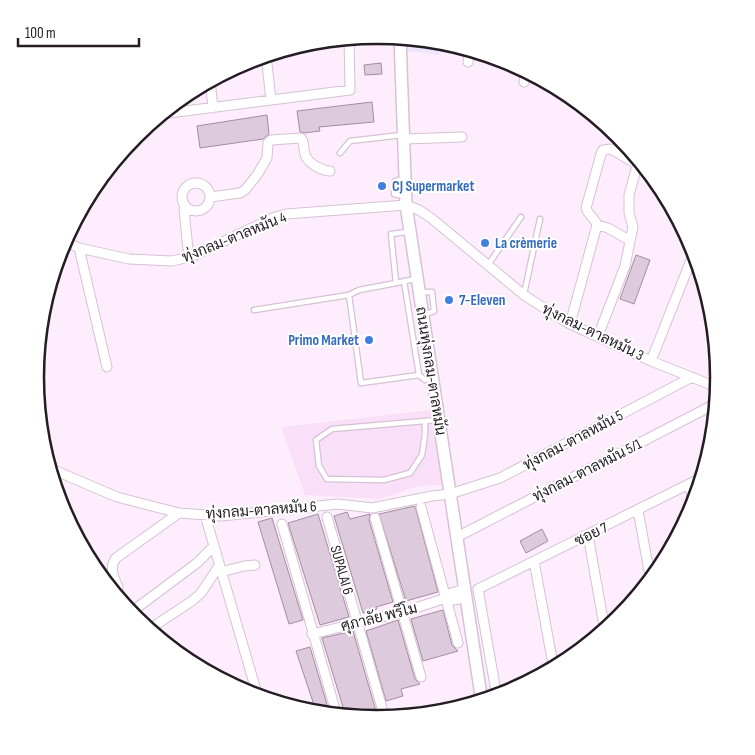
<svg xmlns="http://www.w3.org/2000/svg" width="755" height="755" font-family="'Sofia Sans Condensed',Sarabun,sans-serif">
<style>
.built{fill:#f9e0f8}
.education{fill:#ebe6fc}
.building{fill:#decadd;stroke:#a18fa0}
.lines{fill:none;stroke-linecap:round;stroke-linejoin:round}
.service-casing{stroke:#d5c2d4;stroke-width:7}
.minor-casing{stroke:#d5c2d4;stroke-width:11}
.tertiary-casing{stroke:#d5c2d4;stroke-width:14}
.service{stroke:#fff;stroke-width:4.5}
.minor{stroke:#fff;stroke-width:9}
.tertiary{stroke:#fff;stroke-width:11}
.shop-dot{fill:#3f7fe0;stroke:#fff;stroke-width:2}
.labels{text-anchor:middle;stroke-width:4;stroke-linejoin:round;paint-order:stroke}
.shop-label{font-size:15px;font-weight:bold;fill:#366cbe;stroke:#fff;text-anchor:start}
.street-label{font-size:15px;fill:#241d24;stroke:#fff}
.rim{fill:none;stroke:#241d24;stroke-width:2.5}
</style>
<rect width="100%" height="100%" fill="#feeefd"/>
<path class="built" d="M430,410L443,485L419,486L380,499L305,495L281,427Z"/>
<path class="education" d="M405,38L442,41L439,55L405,51Z"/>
<path class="building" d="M381,63L382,74L365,75L364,65Z
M372,102L374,122L319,127L320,131L304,133L300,132L297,111Z
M267,115L269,134L263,139L200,148L197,126Z
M636,255L650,260L634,304L620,299Z
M415,506L438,592L406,601L379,514Z
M347,512L350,519L370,514L369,520L393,602L376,607L377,609L363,613L334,516Z
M318,514L349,617L320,625L288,523Z
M272,518L303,620L289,624L258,522Z
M542,529L548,541L526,553L520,541Z
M443,610L452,645L458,651L423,661L411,619Z
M398,620L415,679L420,684L401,689L403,696L386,701L366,631Z
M353,631L377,715L364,719L346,717L322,638Z
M310,647L323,691L330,715L317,714L296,651Z"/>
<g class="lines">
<g class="service-casing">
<path id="service" d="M340,153L350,141L402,135
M404,179L395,181L394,194L404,196
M408,232L391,234L396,283L359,290L349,295L361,383L419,375L425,380L432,379
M488,265L521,217
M404,281L419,375
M396,283L415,279
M420,292H432L434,311L424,315
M524,294L540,219
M254,310L349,295
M425,421V434L422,455L410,473L384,480L327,479L319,466L316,440L332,429L425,421L437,420"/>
</g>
<g class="minor-casing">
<path id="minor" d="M382,35H383
M266,55L271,100
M468,62L470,49
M210,80L213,108
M524,82L526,70
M161,114L350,90L349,38
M404,139L462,137
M182 197a14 14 0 1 1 28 0a14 14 0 1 1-28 0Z
M210,197L240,193L245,190L257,175L267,158L268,143L271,140L301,138C305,143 303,148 305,154C307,163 322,171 330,171
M186,207L184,210L188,249L193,256
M597,225L608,228L629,240
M64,241L79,248L129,259L172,261L193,256L275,217L286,214L406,205L419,210L431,218L524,295L550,312L570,324L651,361L719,388
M79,248L107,367
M570,324L597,225C595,218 588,215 586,208L601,154L603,150L611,149L635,163L637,166L629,195V213L633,227L625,266L598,336
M651,361L695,250
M49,468L117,497L179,513L221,516L338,504L372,508L432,496L450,494L500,478L692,377
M690,485L694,509
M421,507L458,643
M638,510L651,582
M205,515L258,697
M327,517L382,708
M375,518L421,677
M282,524L337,716
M588,535L605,631
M457,537L717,403
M534,561L554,670
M221,572L244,566L255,565
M118,587C113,576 109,568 116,558L179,513
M446,598L451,593L465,589
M130,613L197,563L213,547
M148,630L192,601L201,593L219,566
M312,634L403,612L446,598L453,600L466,598
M497,697L478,589L703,477"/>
</g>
<g class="tertiary-casing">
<path id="tertiary" d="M400,37L406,205L482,702"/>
</g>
<use href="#service" class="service"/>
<use href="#minor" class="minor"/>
<use href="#tertiary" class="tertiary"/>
</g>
<g class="shop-dot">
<circle cx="382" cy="186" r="5"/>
<circle cx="485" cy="243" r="5"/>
<circle cx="449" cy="300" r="5"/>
<circle cx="369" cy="340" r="5"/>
</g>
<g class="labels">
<g class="shop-label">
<text x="392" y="191">CJ Supermarket</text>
<text x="495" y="248">La crèmerie</text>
<text x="459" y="305">7-Eleven</text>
<text x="359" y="345" text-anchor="end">Primo Market</text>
</g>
<g class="street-label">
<text transform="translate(234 237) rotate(-22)" y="5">ทุ่งกลม-ตาลหมัน 4</text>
<text transform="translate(593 332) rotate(26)" y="5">ทุ่งกลม-ตาลหมัน 3</text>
<text transform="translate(431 371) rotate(81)" y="5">ถนนทุ่งกลม-ตาลหมัน</text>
<text transform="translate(573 440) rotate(-28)" y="5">ทุ่งกลม-ตาลหมัน 5</text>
<text transform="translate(587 470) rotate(-27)" y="5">ทุ่งกลม-ตาลหมัน 5/1</text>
<text transform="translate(261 510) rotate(-4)" y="5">ทุ่งกลม-ตาลหมัน 6</text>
<text transform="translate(591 534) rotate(-26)" y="5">ซอย 7</text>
<text transform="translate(342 570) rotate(74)" y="5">SUPALAI 6</text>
<text transform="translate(379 617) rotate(-14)" y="5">ศุภาลัย พรีโม</text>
</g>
</g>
<path d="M0 0H755V755H0ZM44 377a333 333 0 1 1 666 0a333 333 0 1 1-666 0Z" fill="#fff" fill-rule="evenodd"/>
<path class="rim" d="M44 377a333 333 0 1 1 666 0a333 333 0 1 1-666 0Z"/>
<path d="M18 38v8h121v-8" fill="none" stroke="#241d24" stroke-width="2.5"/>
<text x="25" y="38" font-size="15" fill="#241d24" stroke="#ffffff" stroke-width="4" paint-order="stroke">100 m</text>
</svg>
